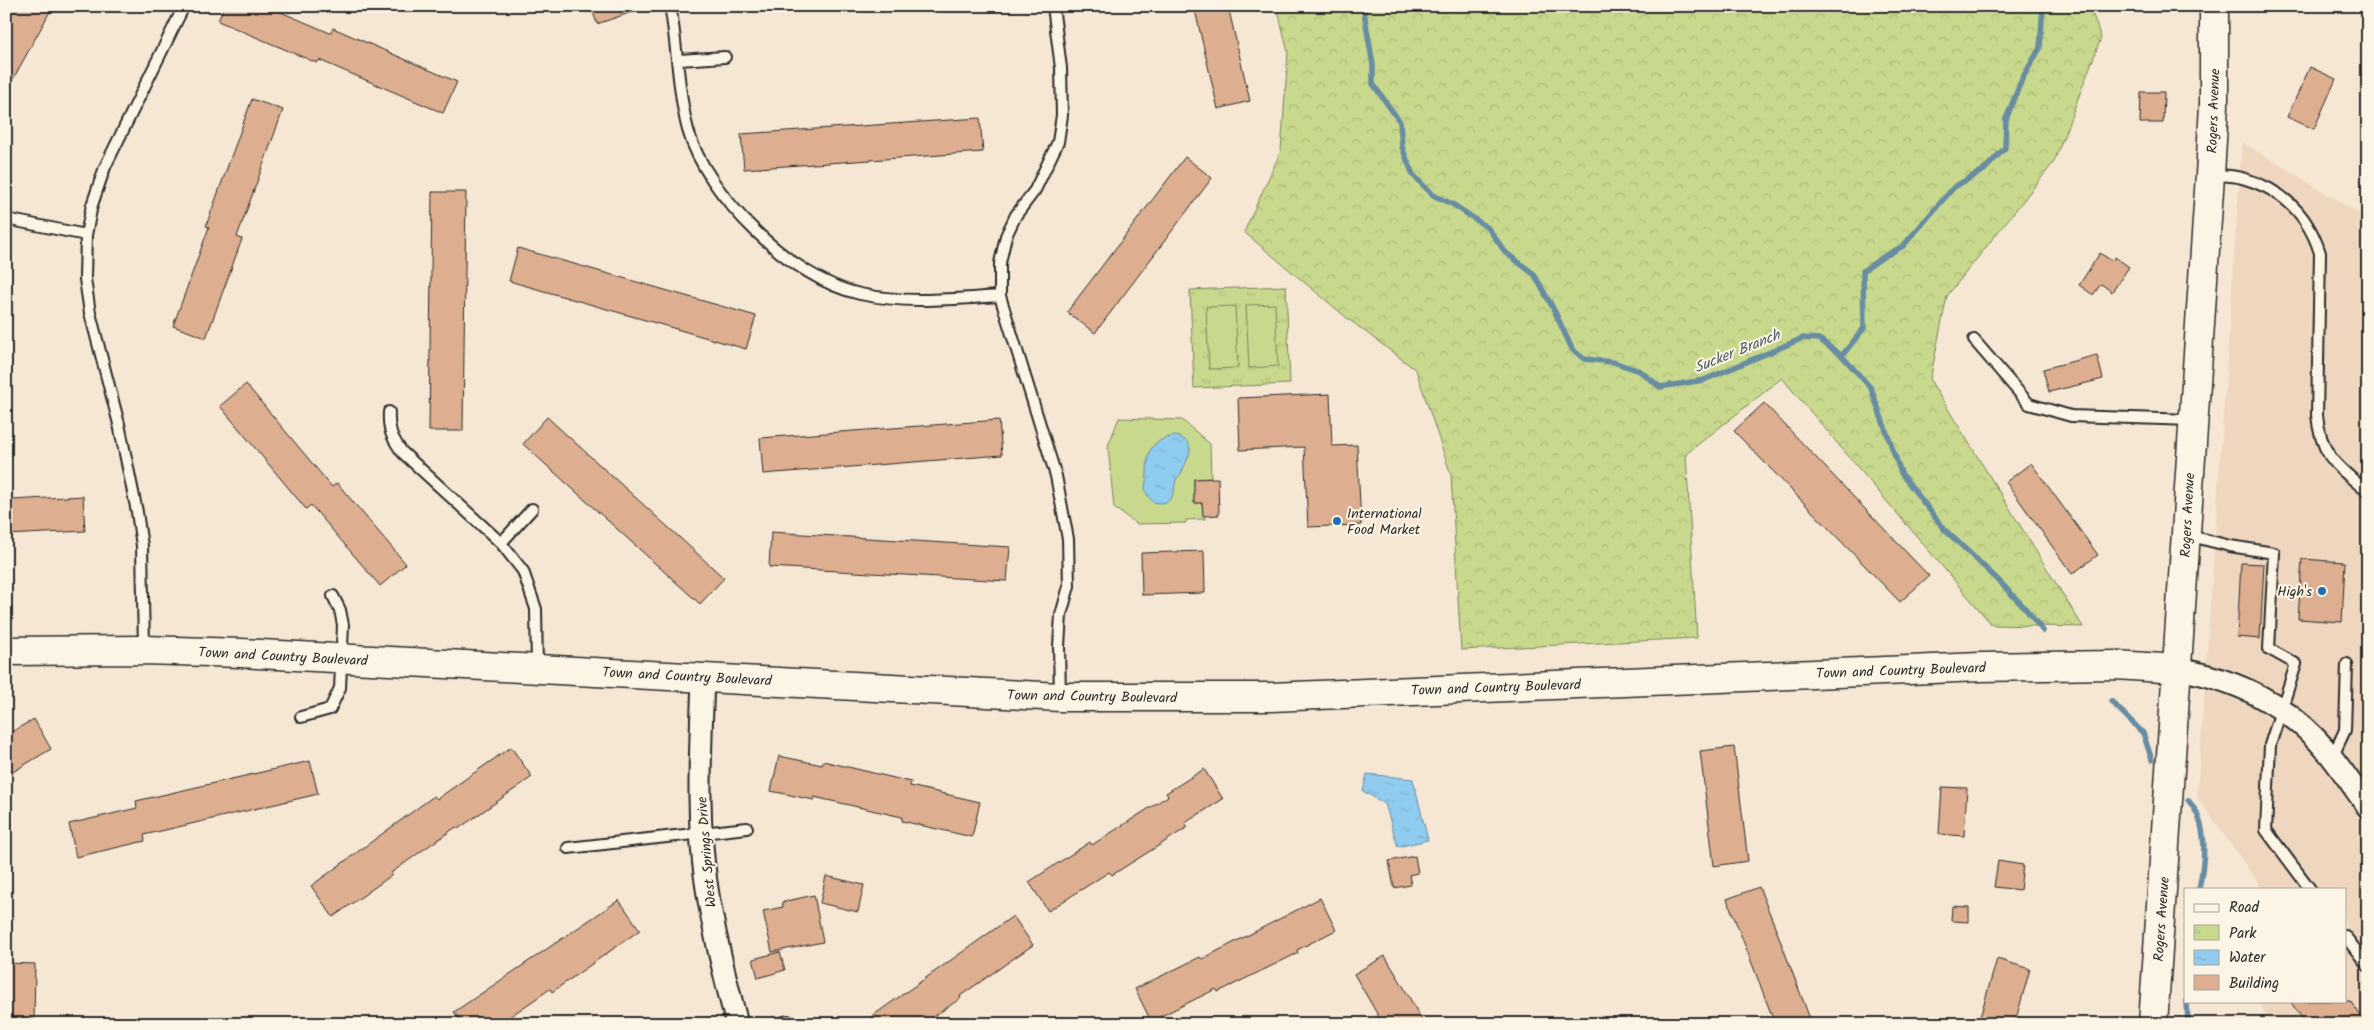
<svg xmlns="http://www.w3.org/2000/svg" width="2374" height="1030" font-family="Kalam,sans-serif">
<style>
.built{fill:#eed6bf}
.forest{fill:url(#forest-crowns);stroke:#7a825c}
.park{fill:url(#park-tufts);stroke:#7a825c}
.pitch{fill:#c8d98d;stroke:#7a825c}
.water{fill:url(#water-ripples);stroke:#678ca1}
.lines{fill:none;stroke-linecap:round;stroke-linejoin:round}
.stream{stroke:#678ca1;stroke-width:5.5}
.building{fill:#ddae8f;stroke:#2b2b2b}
.lane-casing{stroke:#2b2b2b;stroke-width:14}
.street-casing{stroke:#2b2b2b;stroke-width:25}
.secondary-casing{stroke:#2b2b2b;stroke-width:31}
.lane{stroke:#fcf5e5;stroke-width:10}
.street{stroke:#fcf5e5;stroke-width:21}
.secondary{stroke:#fcf5e5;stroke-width:28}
.poi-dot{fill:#1f6fb2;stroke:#fcf5e5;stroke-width:2}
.labels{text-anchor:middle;stroke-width:4;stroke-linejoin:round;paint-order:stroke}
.street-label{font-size:14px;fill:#2b2b2b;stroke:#fcf5e5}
.poi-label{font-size:14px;fill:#2b2b2b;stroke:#fcf5e5;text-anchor:start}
.water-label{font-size:15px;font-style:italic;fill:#495b66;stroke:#fcf5e5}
</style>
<defs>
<pattern id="forest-crowns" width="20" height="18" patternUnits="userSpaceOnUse" patternTransform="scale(1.25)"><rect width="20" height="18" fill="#c8d98d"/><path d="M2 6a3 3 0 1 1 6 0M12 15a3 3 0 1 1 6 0" fill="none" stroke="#acba7a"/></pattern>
<pattern id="park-tufts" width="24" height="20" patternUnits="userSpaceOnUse" patternTransform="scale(1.25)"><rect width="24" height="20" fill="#c8d98d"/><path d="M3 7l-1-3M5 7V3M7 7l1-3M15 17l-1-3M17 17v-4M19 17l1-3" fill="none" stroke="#acba7a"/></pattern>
<pattern id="water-ripples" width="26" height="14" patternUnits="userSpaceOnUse" patternTransform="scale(1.25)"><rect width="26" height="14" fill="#8fccef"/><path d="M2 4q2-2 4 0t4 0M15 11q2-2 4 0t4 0" fill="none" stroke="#7cafcd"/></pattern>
</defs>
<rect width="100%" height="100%" fill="#f6e7d4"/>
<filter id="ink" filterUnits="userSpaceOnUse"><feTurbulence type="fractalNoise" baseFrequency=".02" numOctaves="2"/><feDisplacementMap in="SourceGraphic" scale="10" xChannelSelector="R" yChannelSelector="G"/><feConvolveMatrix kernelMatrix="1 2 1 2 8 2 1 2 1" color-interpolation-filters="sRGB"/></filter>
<g filter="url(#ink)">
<path class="built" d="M2242,142L2368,219V1024H2273L2257,1001H2345V889H2263L2197,797Z"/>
<path class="forest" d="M1277,6H2090L2101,38L2054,162L1947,296L1930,380L2083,627L1992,625L1782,378L1686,454L1697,638L1461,650L1451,475L1416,370L1347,318L1244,232L1281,151L1288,53Z"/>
<path class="park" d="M1286,286L1290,384L1194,388L1190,290Z"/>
<path class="pitch" d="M1275,304L1278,366L1249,368L1246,305Z
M1235,306L1238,368L1209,369L1206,307Z
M1119,418L1182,420L1210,444L1211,478L1194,479V503H1202L1205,519L1186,520V523L1137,524L1114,508L1108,446Z"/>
<path class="water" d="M1176,436C1195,442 1191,451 1185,465C1182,471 1181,475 1176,479C1173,496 1173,506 1153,502C1141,488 1146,489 1147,473C1147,450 1151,440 1176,436Z
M1367,774L1413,779L1428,840L1398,847L1385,804L1363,791Z"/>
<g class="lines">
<path class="stream" d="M1363,6L1373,65V84L1400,122L1402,147L1413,175L1433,195L1454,205L1488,228L1506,253L1534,274L1554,310L1572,349L1584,359L1613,362L1640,371L1660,387L1704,380L1803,338L1819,339L1842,356L1871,388L1901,473L1944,529L1996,578L2025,608L2043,631
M1844,353L1864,328L1863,271L1883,257L1903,246L1954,187L1984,170L2005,148L2006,119L2022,79L2040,48L2043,6
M2111,701L2143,733L2152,760
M2188,800C2209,824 2205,859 2199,889
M2187,1001L2188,1024"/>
</g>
<path class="building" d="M12,6H53L6,92V17Z
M224,6H267L330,33L333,28L457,82L443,113L319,60L317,63L218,21Z
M591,6H641V9L597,24Z
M1194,6H1228L1250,101L1218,109Z
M2310,67L2336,79L2314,129L2287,117Z
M2141,92H2164L2163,123H2140Z
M252,99L283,110L237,237L242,239L206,338L173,326L209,227L206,226Z
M980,118L983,152L744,169L741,134Z
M1185,157L1212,178L1095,333L1067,312Z
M432,192H466L463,431H429Z
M518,248L756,316L746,349L509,281Z
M2100,253L2112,261L2115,257L2129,267L2112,292L2101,284L2093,295L2079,285Z
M2097,355L2103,379L2049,392L2043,369Z
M246,384L332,487L337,483L406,564L380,586L311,505L306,509L220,406Z
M1330,394L1332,446L1357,445L1361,525L1308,527L1304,447L1240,450L1238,398Z
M1764,403L1929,576L1900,602L1734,431Z
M547,417L724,578L700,604L523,444Z
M999,420L1002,455L763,474L760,438Z
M2031,463L2098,555L2072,574L2006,482Z
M1218,478L1219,515L1203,516L1202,503H1194V479Z
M83,496L85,531L6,535V507H12V500Z
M771,532L1010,547L1007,581L769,567Z
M1204,551L1205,593L1142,595L1141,553Z
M2302,559L2345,562L2342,622L2298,619Z
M2241,563L2264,564L2260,639L2237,637Z
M34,719L51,749L6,776V735Z
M511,747L532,777L458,829L456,827L423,850L391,873L392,875L333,917L311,886L434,796L437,799Z
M1734,747L1748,861L1714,866L1700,751Z
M779,756L822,765L823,761L911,782L910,786L980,802L972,837L902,821V817L814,797V800L771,791Z
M310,761L318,794L144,835L145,841L76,857L69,824L137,808L136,801Z
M1204,769L1223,799L1185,823L1188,827L1112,875L1109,872L1048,911L1029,882L1090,842L1092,845L1168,796L1166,793Z
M1942,787L1967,788L1964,836L1939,834Z
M1415,856L1418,873L1409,875L1411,885L1394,888L1389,861Z
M1998,861L2023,865L2020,890L1994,887Z
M826,876L864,885L858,912L820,903Z
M1759,887L1774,924L1812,1024H1775L1756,974L1727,899Z
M814,895L823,942L772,952L763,911L783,907L782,902Z
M1320,898L1336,930L1297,950L1298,953L1218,992L1216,989L1151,1021L1135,989L1200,957L1202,959Z
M619,900L640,930L552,992L550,989L499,1024H463L454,1012Z
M1952,906L1969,907V922L1951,921Z
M1013,916L1033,945L960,996L961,998L923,1024H861Z
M780,952L785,970L758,978L753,959Z
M1385,956L1403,986L1424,1024H1383L1354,974Z
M1997,959L2030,969L2018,1012L2014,1024H1978Z
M6,963L35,964L34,1024H6Z
M2290,1001H2350L2367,1024H2306Z"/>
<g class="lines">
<g class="lane-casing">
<path id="lane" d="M670,6C678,47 677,90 688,130C706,195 793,280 860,294C907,304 952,299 1000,296
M1053,6L1061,68L1062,115L1058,142L1035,190L1016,215L1006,236L1000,263V296L1056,476L1068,539L1069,586L1061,615L1059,646L1060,696
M679,60L725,57
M2211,175C2221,176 2232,175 2242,178C2282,189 2308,214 2320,253L2317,415C2321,457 2337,466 2368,492
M6,219L86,235
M1974,340L2029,404L2071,416L2192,420
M389,412C388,430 392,438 402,452L501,543L523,571L536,609L537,667
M2187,535L2230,546L2274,553L2269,649L2296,664L2270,745L2266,830L2310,889
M501,543L532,509
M144,648L142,546L137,512L119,424L90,313L85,279L86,235L92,205L105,167L184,6
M301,717L330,709L340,688L343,625L340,610L333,596
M2332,758L2345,730L2347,664
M568,848L747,828
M2345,936L2368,966
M777,1024L788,1021"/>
</g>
<g class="street-casing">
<path id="street" d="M2178,669C2238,680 2286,703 2327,751C2341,768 2354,788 2368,807
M703,677C701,745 696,814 706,882C713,930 725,977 737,1024"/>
</g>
<g class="secondary-casing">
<path id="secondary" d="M6,651L144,650L241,653L1060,697H1271L1980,667L2116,665L2178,669
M2153,1024L2210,175L2214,105V6"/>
</g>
<use href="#lane" class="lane"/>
<use href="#street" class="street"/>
<use href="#secondary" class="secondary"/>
</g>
</g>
<g class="poi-dot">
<circle cx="1337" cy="521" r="5"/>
<circle cx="2322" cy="591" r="5"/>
</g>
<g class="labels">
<g class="street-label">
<text transform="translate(2213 111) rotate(-88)" y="5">Rogers Avenue</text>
<text transform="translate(2187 515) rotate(-87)" y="5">Rogers Avenue</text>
<text transform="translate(283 656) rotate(3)" y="5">Town and Country Boulevard</text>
<text transform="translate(1901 670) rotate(-2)" y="5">Town and Country Boulevard</text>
<text transform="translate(687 676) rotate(3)" y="5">Town and Country Boulevard</text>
<text transform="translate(1496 687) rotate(-2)" y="5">Town and Country Boulevard</text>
<text transform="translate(1092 696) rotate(1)" y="5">Town and Country Boulevard</text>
<text transform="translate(706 852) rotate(-95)" y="5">West Springs Drive</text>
<text transform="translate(2161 919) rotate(-86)" y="5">Rogers Avenue</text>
</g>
<g class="poi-label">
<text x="1347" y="518">International<tspan x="1347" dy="16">Food Market</tspan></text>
<text x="2312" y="596" text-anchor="end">High's</text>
</g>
<g class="water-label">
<text transform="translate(1737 351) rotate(-22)" y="5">Sucker Branch</text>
</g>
</g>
<rect width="2374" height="1030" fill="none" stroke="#fcf5e5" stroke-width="25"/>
<rect x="12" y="12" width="2349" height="1005" fill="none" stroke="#2b2b2b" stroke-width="2" filter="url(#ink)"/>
<rect x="2184" y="888" width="162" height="115" fill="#fcf5e5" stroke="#a8a49b"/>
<rect x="2194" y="904" width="25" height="8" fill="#fcf5e5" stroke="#a8a49b"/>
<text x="2229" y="912" font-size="15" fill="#2b2b2b">Road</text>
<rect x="2194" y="925" width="25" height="15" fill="url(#park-tufts)" stroke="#a8a49b"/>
<text x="2229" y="938" font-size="15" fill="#2b2b2b">Park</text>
<rect x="2194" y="950" width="25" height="15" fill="url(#water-ripples)" stroke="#a8a49b"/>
<text x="2229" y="962" font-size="15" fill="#2b2b2b">Water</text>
<rect x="2194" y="975" width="25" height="15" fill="#ddae8f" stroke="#a8a49b"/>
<text x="2229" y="988" font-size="15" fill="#2b2b2b">Building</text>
</svg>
